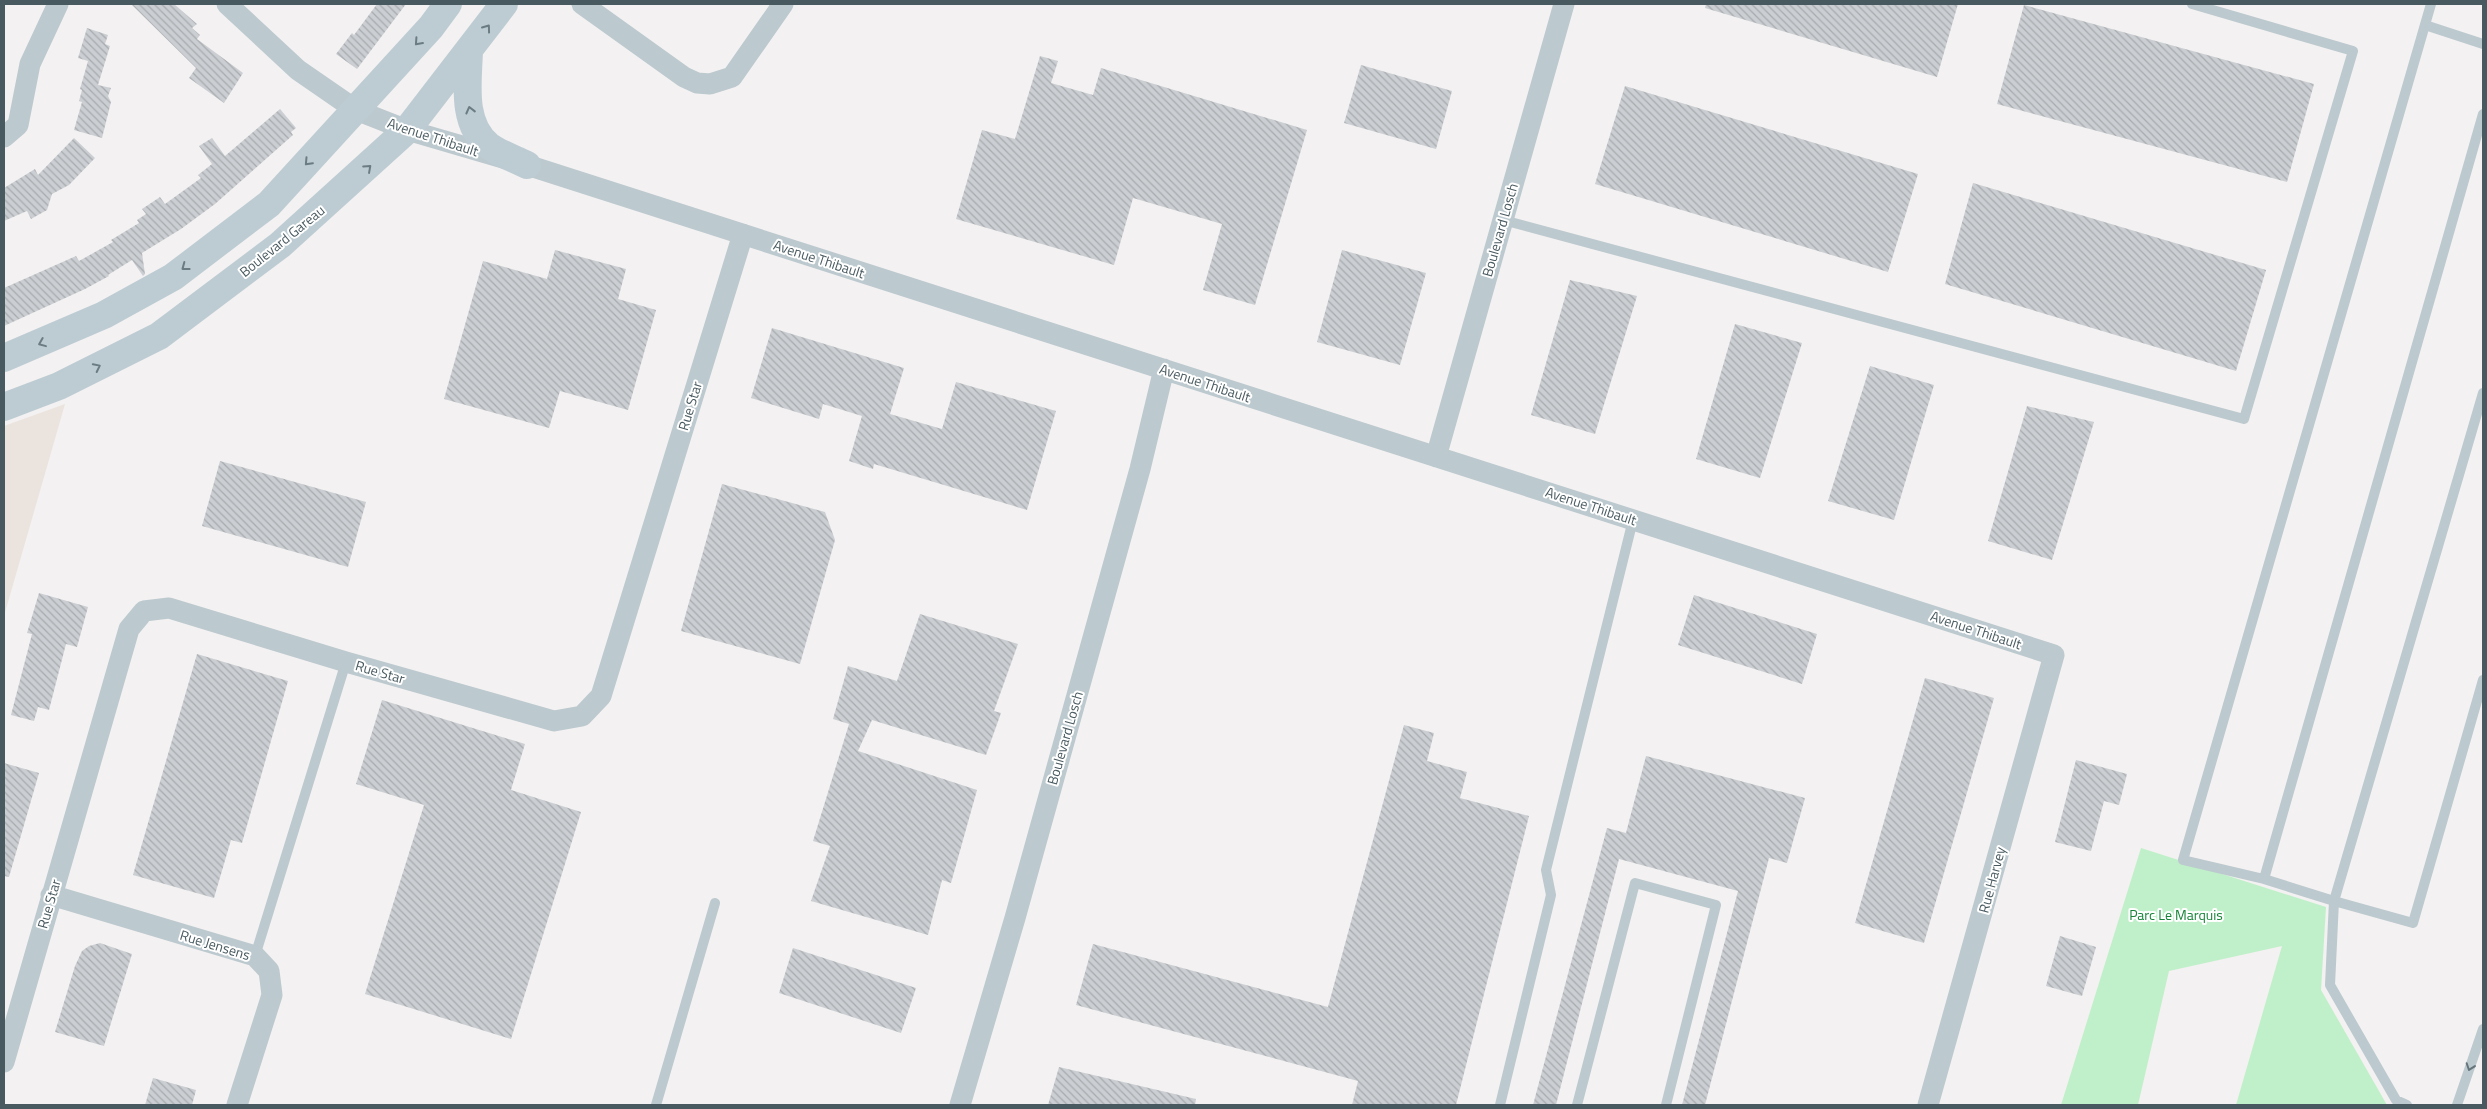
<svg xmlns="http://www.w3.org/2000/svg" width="2487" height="1109" font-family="'Titillium Web',sans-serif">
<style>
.commercial{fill:#ebe4de}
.green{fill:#c0f0c9}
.building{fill:url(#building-back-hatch)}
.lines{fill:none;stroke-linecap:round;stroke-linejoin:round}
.lane{stroke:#bcc9ce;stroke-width:10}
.street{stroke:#bcc9ce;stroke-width:21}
.secondary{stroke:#bdccd3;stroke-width:28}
.oneway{stroke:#6b7c82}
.oneway2{stroke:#65757b}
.labels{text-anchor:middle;stroke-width:4;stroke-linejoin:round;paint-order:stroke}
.street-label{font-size:14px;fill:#48595f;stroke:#fff}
.park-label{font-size:14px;fill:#168337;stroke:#fff}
</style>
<defs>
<pattern id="building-back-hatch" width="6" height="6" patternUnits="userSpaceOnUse" patternTransform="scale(1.25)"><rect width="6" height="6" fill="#cbcfd3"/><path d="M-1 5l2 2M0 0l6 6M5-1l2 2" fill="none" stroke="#a7abae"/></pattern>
</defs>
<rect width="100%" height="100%" fill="#f3f1f1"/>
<path class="commercial" d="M65,404L4,616V426Z"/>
<path class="green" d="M2141,848L2326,907L2321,990L2387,1105H2236L2282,946L2169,971L2138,1105H2061Z"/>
<path class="building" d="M131,4H174L197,24L192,28L200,35L197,39L243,73L224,103L189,78L196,68Z
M377,4H406L357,69L336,54L352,33L354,35Z
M1706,4H1958L1937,77L1705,8Z
M2024,5L2314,84L2287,182L1997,104Z
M87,28L108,35L105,44L110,46L98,85L111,88L108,96L111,102L102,138L74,130L82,102L79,101L82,90L80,89L88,61L78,58Z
M1040,56L1058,61L1051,83L1093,95L1101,68L1307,130L1255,305L1203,290L1222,224L1181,212L1133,198L1114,265L956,219L982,130L1015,139Z
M1361,65L1452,91L1436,149L1344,123Z
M1625,86L1918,174L1888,272L1595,184Z
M280,109L296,128L291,132L293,135L215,204L181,229L142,253L145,274L143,276L132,260L108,275L109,276L85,289L4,326V288L76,256L79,261L113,242L111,240L139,223L137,220L146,214L142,209L160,197L165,204L201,178L198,175L212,164L199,146L212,138L225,156Z
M74,138L95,158L69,185L52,194L47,210L31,219L27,211L4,221V188L35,169L38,175Z
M1973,183L2266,270L2236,371L1945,284Z
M555,250L626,269L618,299L656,310L628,410L560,391L549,428L444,399L483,261L547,279Z
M1342,250L1426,273L1400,365L1317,342Z
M1570,280L1637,296L1595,434L1531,415Z
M1735,324L1802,343L1760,478L1696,459Z
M772,328L904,368L890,414L942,429L956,382L1056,411L1027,510L874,464L873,469L849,461L862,416L823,404L819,419L751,398Z
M1870,366L1934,385L1894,520L1828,501Z
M2027,406L2094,422L2052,560L1988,541Z
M220,461L366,502L348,567L202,526Z
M722,484L825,512L835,540L800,664L681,631Z
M39,593L88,607L77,647L66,644L49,710L38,707L34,721L11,715L32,634L27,633Z
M1694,595L1817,634L1802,684L1678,645Z
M920,614L1018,644L994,711L1001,713L986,755L872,720L858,751L977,790L951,883L942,880L928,935L811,901L830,846L813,841L849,724L833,719L848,666L897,681Z
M197,654L288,681L242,843L231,840L214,898L133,875Z
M1925,678L1994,698L1924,943L1855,923Z
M382,700L525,744L511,790L581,812L511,1039L365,994L424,805L356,784Z
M1404,725L1434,733L1427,761L1467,772L1460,798L1529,816L1456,1105H1352L1358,1081L1076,1005L1093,944L1328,1007Z
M1646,756L1805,798L1787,863L1769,858L1705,1105H1682L1738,891L1619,859L1556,1105H1533L1607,828L1626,833Z
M2076,760L2127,774L2119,805L2104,801L2091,851L2055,842Z
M4,763L39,773L9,877L4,876Z
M2060,936L2096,947L2082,996L2046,986Z
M100,943L132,954L104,1046L55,1032L75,966L82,951L89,946Z
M793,948L916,988L901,1033L779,993Z
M1059,1067L1196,1099L1195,1105H1048Z
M153,1078L196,1090L192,1105H145Z"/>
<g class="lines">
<path class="lane" d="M2431,4L2183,860L2264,879L2334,901L2413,923L2483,680
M2425,25L2483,44
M1503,220L2244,419L2353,51L2192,4
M2264,879L2483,114
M255,956L346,662
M656,1105L715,903
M1500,1105L1551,895L1546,870L1633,520
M1577,1105L1635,883L1716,905L1666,1105
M2407,1105L2396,1100L2330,985L2334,901L2483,393
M2457,1105L2483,1029"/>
<path class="street" d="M227,4L298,70L356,110L407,130L527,165L2054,655L1928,1105
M582,4L684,77L697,83L710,84L732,77L783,4
M4,137L18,125L30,64L58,4
M1436,457L1564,4
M51,895L255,956L269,971L272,995L237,1105
M4,1062L129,629L144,611L169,608L346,662L554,721L582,716L601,696L743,234
M960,1105L1015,918L1140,469L1164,369"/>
<path class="secondary" d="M469,51C468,82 461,124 489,146C500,154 515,159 527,165
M4,358L104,315L173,277L269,204L431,27L448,4
M4,407L59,386L159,336L280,245L407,130L504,4"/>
</g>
<defs><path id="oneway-chevron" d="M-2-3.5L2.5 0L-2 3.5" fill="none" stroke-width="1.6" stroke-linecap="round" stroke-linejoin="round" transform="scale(1.25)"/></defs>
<g class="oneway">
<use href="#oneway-chevron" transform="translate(487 28) rotate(-54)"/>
<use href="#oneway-chevron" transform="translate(418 42) rotate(132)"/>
<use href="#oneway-chevron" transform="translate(470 110) rotate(-104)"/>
<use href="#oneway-chevron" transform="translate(308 162) rotate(133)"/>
<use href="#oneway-chevron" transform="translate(368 168) rotate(-42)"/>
<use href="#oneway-chevron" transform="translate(185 267) rotate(143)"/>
<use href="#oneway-chevron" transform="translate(42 343) rotate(158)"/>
<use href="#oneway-chevron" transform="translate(97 367) rotate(-26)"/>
</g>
<use class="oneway2" href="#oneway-chevron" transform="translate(2470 1067) rotate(109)"/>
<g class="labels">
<g class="street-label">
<text transform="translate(433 137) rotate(18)" y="5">Avenue Thibault</text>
<text transform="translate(1500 230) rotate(-74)" y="5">Boulevard Losch</text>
<text transform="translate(282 241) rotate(-39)" y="5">Boulevard Gareau</text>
<text transform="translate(819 259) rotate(18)" y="5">Avenue Thibault</text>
<text transform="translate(1205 383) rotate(18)" y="5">Avenue Thibault</text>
<text transform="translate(690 406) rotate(-73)" y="5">Rue Star</text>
<text transform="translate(1591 506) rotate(18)" y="5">Avenue Thibault</text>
<text transform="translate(1976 630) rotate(18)" y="5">Avenue Thibault</text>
<text transform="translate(380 672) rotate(16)" y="5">Rue Star</text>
<text transform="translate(1065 738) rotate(-74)" y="5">Boulevard Losch</text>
<text transform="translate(1992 880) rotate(-75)" y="5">Rue Harvey</text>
<text transform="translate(49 904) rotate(-74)" y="5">Rue Star</text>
<text transform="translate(215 945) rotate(17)" y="5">Rue Jensens</text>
</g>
<g class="park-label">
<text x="2176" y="920">Parc Le Marquis</text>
</g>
</g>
<rect width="2487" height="1109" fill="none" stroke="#48595f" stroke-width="10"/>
</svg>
